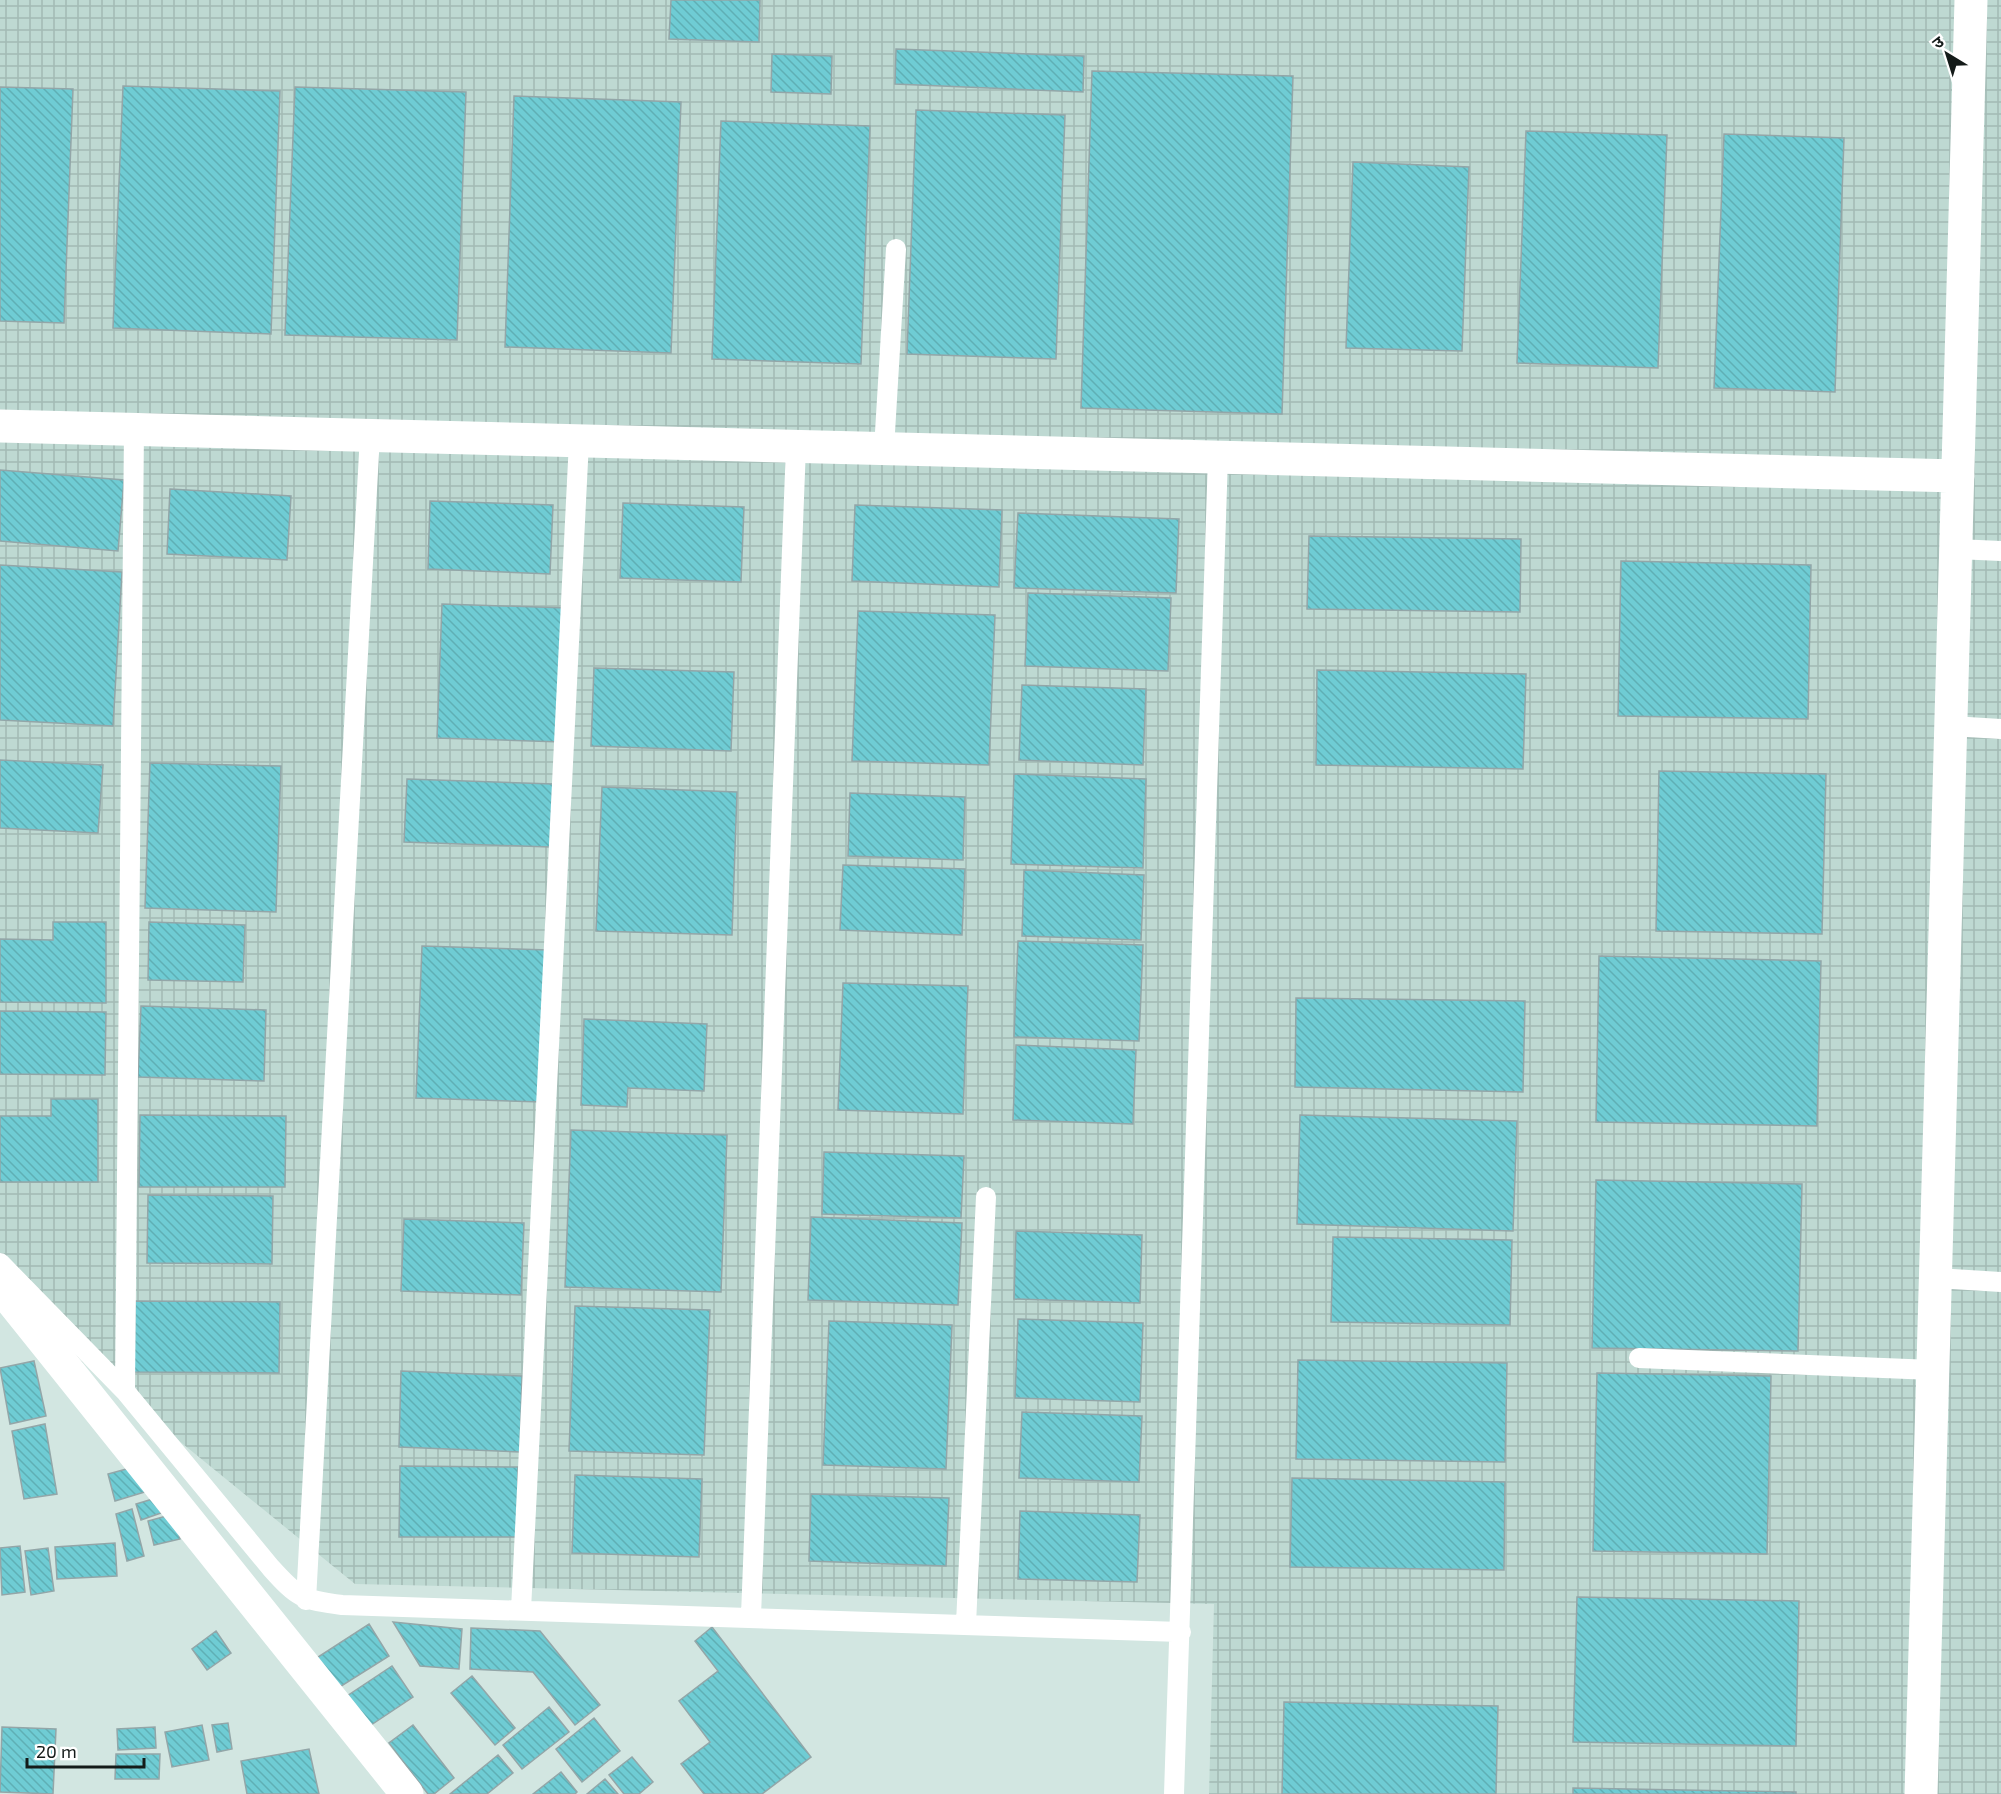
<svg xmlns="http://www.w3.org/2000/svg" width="2001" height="1794" font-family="'Exo 2','Noto Sans Devanagari',sans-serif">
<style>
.industrial{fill:url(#industrial-grid)}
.building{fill:url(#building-back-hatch);stroke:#93a6a8;stroke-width:1.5}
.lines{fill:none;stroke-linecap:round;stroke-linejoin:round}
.service{stroke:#fff;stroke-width:20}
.minor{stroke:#fff;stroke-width:33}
.tertiary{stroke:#fff;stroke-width:33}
</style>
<defs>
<pattern id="industrial-grid" width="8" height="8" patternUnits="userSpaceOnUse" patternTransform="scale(1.5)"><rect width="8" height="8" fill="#bed9d2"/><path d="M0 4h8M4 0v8" fill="none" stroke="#a2bab4"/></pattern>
<pattern id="building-back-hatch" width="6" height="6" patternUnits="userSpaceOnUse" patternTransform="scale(1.5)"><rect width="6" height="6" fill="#6fccd4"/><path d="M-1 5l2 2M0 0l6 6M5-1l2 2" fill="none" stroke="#5fafb5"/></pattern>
</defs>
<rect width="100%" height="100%" fill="#d2e6e1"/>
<path class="industrial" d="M0,0H2001V1794H1209L1214,1604L355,1584L0,1295Z"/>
<path class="building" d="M671,0H760L759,42L669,39Z
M896,49L1084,56L1083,92L895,84Z
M772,54L832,56L831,94L771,92Z
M1092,71L1293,76L1282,414L1081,408Z
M123,86L280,91L271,334L113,328Z
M0,87L73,89L64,323L0,321Z
M295,87L466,92L457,340L285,335Z
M514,96L681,102L671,353L505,347Z
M916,110L1065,115L1056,359L907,354Z
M721,121L870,126L861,364L712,359Z
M1526,131L1667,135L1658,368L1517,363Z
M1724,134L1844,138L1835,392L1714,388Z
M1353,162L1469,167L1462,351L1346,348Z
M0,470L124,480L118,551L0,541Z
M170,489L291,496L287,560L167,554Z
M430,501L553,505L550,574L428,569Z
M623,503L744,507L741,582L620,578Z
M855,505L1002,510L999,587L852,581Z
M1018,513L1179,519L1176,593L1014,588Z
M1309,536L1521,539L1520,612L1307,609Z
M1621,561L1811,565L1808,719L1618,716Z
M0,565L122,572L113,726L0,720Z
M1028,593L1171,598L1168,671L1025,666Z
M442,604L567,608L562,742L437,738Z
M858,611L995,615L989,765L852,761Z
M594,668L734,672L731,751L591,746Z
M1317,670L1526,674L1523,769L1316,765Z
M1022,685L1146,689L1143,765L1019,760Z
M0,760L103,765L98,833L0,828Z
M150,763L281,766L276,912L145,908Z
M1659,771L1826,774L1822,934L1656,931Z
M1014,774L1146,779L1143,868L1011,864Z
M407,779L553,784L550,847L404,842Z
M602,787L737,792L732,935L596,931Z
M850,793L965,797L963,860L848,856Z
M843,865L965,869L962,935L840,930Z
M1024,870L1144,875L1141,940L1022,936Z
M53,922H106V1003L0,1002V939L53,940Z
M149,922L245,925L243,982L148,980Z
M1018,941L1143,945L1139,1041L1014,1037Z
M422,946L549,950L543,1102L416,1098Z
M1599,956L1821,961L1817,1126L1596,1122Z
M843,983L968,986L963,1114L838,1110Z
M1296,998L1525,1001L1523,1092L1295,1087Z
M141,1006L266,1010L264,1081L138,1077Z
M0,1011L106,1012L105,1075L0,1074Z
M584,1019L707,1024L704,1091L628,1088L627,1107L581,1105Z
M1016,1045L1136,1050L1133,1124L1013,1120Z
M51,1099H98V1182H0V1116H51Z
M140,1115L286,1116L285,1187H139Z
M1300,1115L1517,1121L1513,1231L1297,1224Z
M571,1130L727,1135L721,1292L565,1287Z
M824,1152L964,1156L961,1218L822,1214Z
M1596,1180L1802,1184L1798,1351L1592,1348Z
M148,1195L273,1196L272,1264L147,1263Z
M811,1217L962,1223L958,1305L808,1300Z
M404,1219L524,1223L521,1295L401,1291Z
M1016,1231L1142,1235L1140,1303L1014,1299Z
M1333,1237L1512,1240L1510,1325L1331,1322Z
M135,1301L280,1302L279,1373L134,1372Z
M575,1306L710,1310L704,1455L569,1451Z
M1018,1319L1143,1323L1140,1402L1015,1398Z
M829,1321L952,1325L946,1469L823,1465Z
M1298,1360L1507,1363L1505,1462L1296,1459Z
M34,1361L46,1416L10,1424L0,1368Z
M401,1371L522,1376L520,1452L399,1447Z
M1597,1373L1771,1376L1767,1554L1593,1551Z
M1022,1412L1142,1416L1139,1482L1019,1478Z
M45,1424L57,1494L24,1499L12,1431Z
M141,1465L148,1491L115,1501L108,1474Z
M400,1466L518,1467L517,1537H399Z
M575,1475L702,1479L699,1557L572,1553Z
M1292,1478L1505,1482L1504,1570L1290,1567Z
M811,1494L949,1498L946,1566L809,1561Z
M156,1498L161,1513L141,1520L136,1504Z
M132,1509L144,1556L127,1561L116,1514Z
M1020,1511L1140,1515L1137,1582L1018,1579Z
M174,1514L180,1539L154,1545L148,1521Z
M115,1543L117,1576L57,1579L55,1547Z
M20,1546L25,1592L2,1595L0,1548Z
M48,1548L54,1591L31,1595L25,1551Z
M1577,1597L1799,1601L1796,1746L1573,1742Z
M393,1622L462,1629L459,1669L420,1666Z
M369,1624L389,1656L335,1690L315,1659Z
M712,1627L811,1757L762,1794H704L681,1764L710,1742L679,1701L718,1671L695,1641Z
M471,1628L540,1631L600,1705L575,1725L533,1672L470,1669Z
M216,1631L231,1653L207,1670L192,1649Z
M392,1666L413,1697L362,1731L341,1700Z
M472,1676L515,1728L495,1745L451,1693Z
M1284,1702L1498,1706L1496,1794H1282Z
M549,1707L569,1732L522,1769L503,1745Z
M594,1718L620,1751L582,1782L556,1749Z
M228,1723L232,1749L217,1752L212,1725Z
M202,1725L209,1760L172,1767L165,1732Z
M413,1725L454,1778L434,1794H428L389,1743Z
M2,1727L56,1729L53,1794L0,1792Z
M155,1727L156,1748L118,1750L117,1729Z
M309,1749L319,1794H247L241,1761Z
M116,1754H160L159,1779H115Z
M498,1755L513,1773L487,1794H450Z
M632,1757L653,1782L639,1794H624L609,1775Z
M561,1772L577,1792L575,1794H533Z
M605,1779L618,1794H587Z
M1573,1788L1796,1792V1794H1573Z"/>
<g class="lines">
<path class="service" d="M884,449L896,249
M1956,549L2001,551
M1951,726L2001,729
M0,1263L125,1391L271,1568C298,1598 302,1600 342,1605L1181,1632
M1936,1278L2001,1282
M1639,1358L1933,1370
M125,1391L134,429
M306,1600L370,435
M521,1610L579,441
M751,1616L796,446
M966,1624L986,1197
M1174,1794L1218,457"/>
<path class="minor" d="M0,1286L407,1794"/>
<path class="tertiary" d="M0,426L1958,476
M1921,1794L1971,0"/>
</g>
<g transform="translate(1947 54) rotate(322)" stroke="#ffffff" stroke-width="4.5" paint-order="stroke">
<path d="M0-4.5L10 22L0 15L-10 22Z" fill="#141b19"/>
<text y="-9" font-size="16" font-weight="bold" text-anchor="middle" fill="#141b19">उ</text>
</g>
<path d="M27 1758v9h117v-9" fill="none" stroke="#141b19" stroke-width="3"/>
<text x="36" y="1758" font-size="18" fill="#141b19" stroke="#ffffff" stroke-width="4.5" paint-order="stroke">20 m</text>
</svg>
